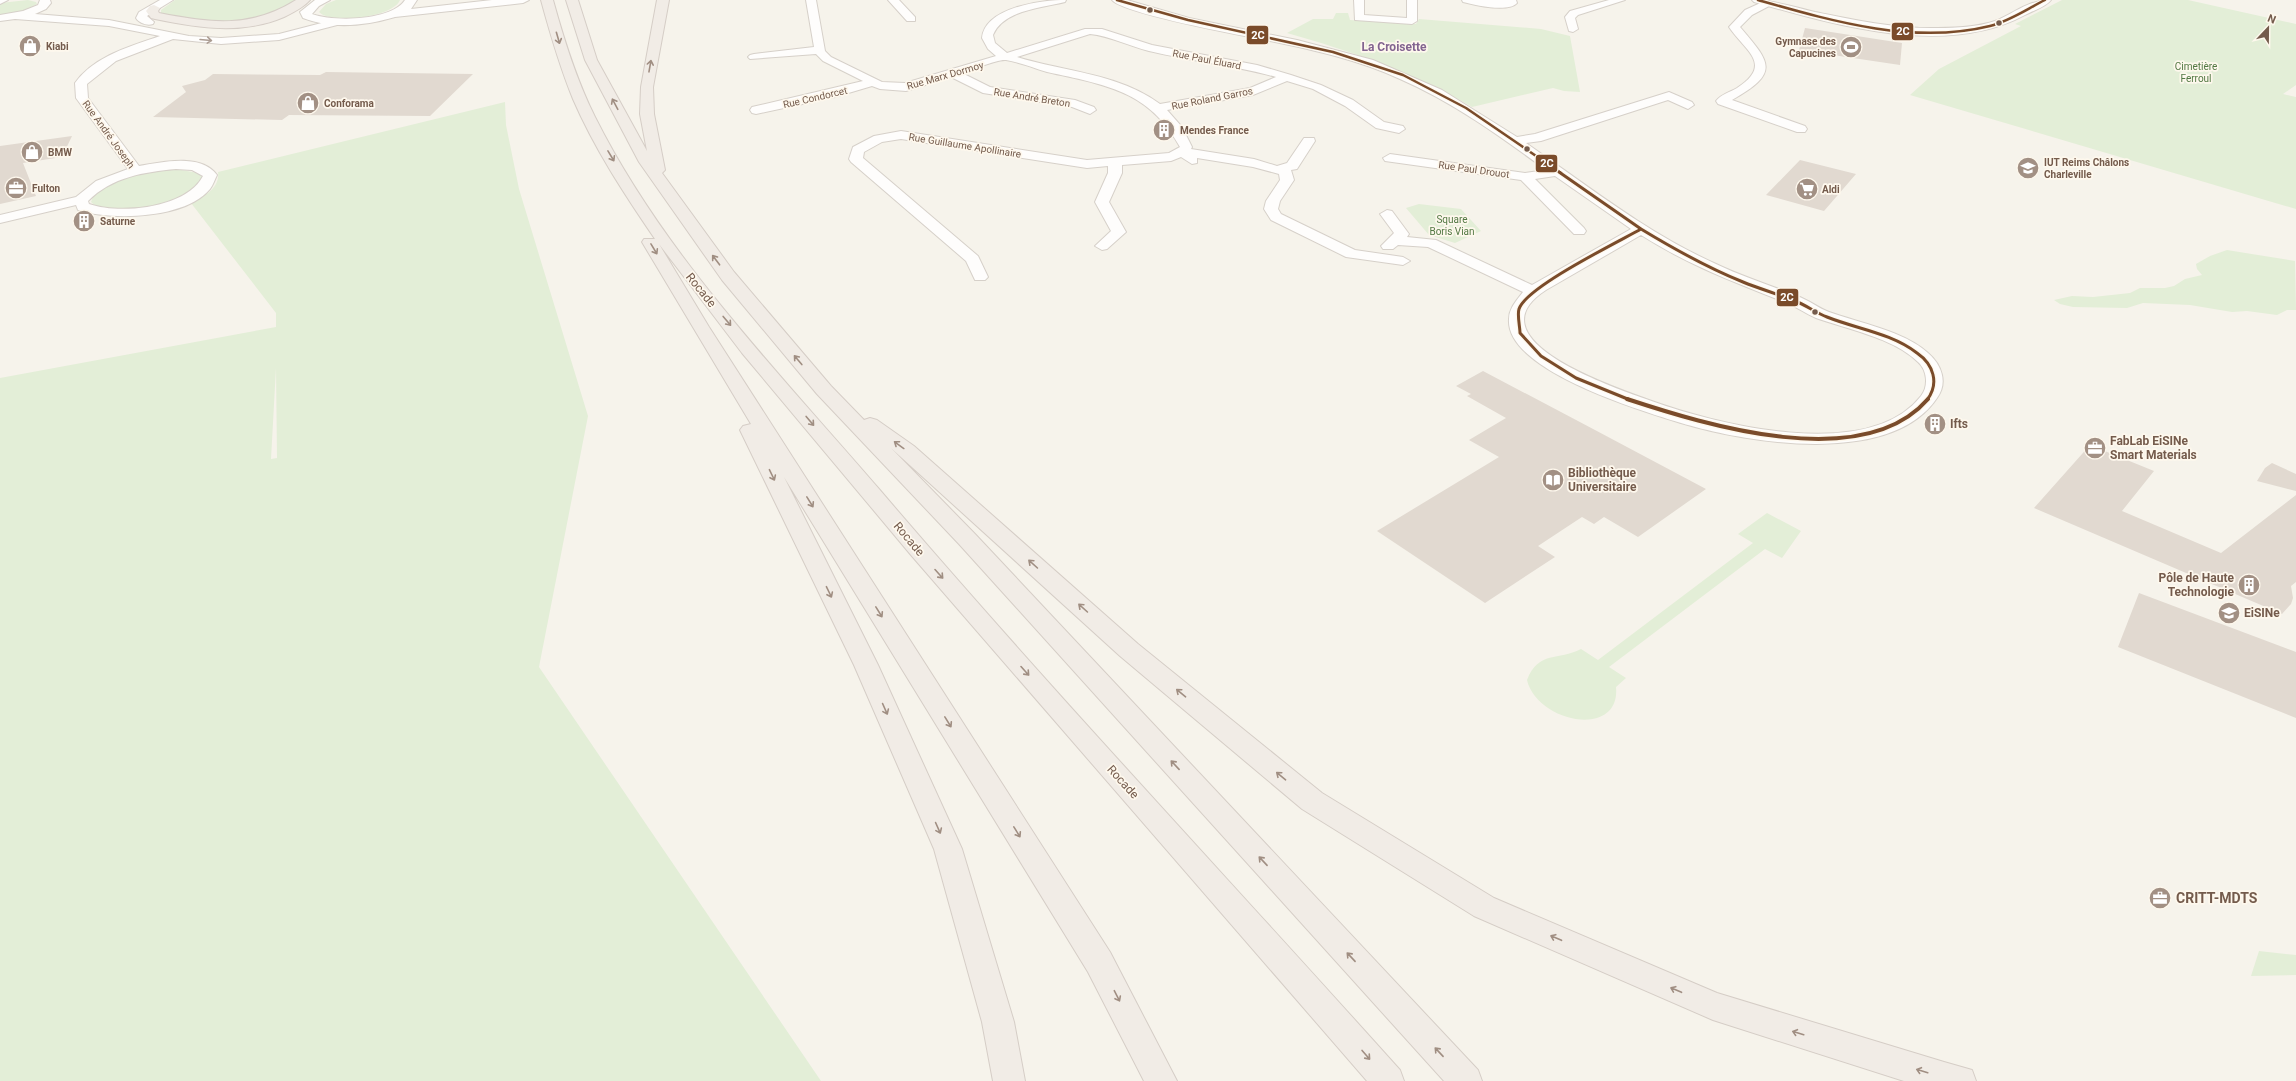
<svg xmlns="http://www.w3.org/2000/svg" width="2296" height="1081" font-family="Roboto,sans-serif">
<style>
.green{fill:#e3eed7;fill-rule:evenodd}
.building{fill:#e1d9d0}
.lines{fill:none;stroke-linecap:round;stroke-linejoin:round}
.minor-casing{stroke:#d6d0c9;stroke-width:2}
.tertiary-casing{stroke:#d6d0c9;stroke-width:2}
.trunk-casing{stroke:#d5cdc6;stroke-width:2}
.minor{fill:#fefdfc;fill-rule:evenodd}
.tertiary{fill:#fefdfc;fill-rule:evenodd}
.trunk{fill:#f1ece6;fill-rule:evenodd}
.bus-1-far2-casing{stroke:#fef8ed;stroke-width:4.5}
.bus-1-far1-casing{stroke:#fef8ed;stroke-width:5.5}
.bus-1-casing{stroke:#fef8ed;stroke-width:7}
.bus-1-far2{stroke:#7a4b2a;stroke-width:2.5}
.bus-1-far1{stroke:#7a4b2a;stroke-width:3}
.bus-1{stroke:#7a4b2a;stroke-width:4}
.oneway{stroke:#a08e82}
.oneway2{stroke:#ab9c92}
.bus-dot{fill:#745b4c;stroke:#fef8ed;stroke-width:1.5}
.labels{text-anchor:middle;stroke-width:3.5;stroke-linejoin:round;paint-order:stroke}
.far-poi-label{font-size:10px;font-weight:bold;fill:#745b4c;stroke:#fef8ed;text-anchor:start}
.far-street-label{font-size:10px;fill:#745b4c;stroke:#fef8ed}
.far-park-label{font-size:10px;fill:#537944;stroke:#fef8ed}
.far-quarter-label{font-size:12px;font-weight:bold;fill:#826490;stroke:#fef8ed}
.street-label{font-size:12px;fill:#745b4c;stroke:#fef8ed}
.poi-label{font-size:12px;font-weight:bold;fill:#745b4c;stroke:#fef8ed;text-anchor:start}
.near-poi-label{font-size:14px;font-weight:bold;fill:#745b4c;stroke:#fef8ed;text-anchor:start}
.line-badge{stroke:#fef8ed;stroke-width:1.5}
.badge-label{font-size:11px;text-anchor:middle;font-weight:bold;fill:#fff}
</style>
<rect width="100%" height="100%" fill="#f6f3eb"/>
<path class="green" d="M28,0L36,2L37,4L21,12L0,15V3Z
M175,0H301L285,12L237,24L165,16L161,13V10Z
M336,0H400C394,17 331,25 319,12L326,4Z
M2062,0H2188L2296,24V85L2283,94L2296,97V209L1910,95L1939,69L2021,26L2015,24Z
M1336,13H1348L1350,20L1416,24L1419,19L1541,29L1570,36L1580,92L1564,91L1553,88L1472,107C1414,73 1351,51 1287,33L1313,19H1333Z
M505,102L506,125L519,189L588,416L539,667L821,1081H0V378L276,327V313L191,203C204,196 220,189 218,172ZM276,368L277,458L271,459Z
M176,169L198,173L203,178C200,182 198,187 194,191C179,206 107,219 91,202C99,176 153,171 176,169Z
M1419,204L1461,209L1481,231L1455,243L1429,235L1406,208Z
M2227,250L2295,261L2296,310H2287L2277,315L2247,311L2232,312L2190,305L2143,303L2127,308L2073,307L2060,304L2054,300L2072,296L2093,297L2130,293L2140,288H2165L2174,286L2185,279L2202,275L2197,269L2196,264L2210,256Z
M1767,513L1801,531L1782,558L1765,549L1609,667L1626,678L1616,687C1621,739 1537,723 1527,680C1539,650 1558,661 1581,649L1598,660L1753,543L1738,534Z
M2259,951L2296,955V975L2251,976Z"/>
<path class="building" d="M1805,28L1902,43L1900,65L1799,50Z
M326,72L473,74L430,116L289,115L282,120L153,117L186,92L182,86L205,80L213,74L320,75Z
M72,136L62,157L23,163L36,196L0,204V146Z
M1800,160L1856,174L1824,211L1766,195Z
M1483,371L1595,430L1706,489L1638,537L1604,517L1594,524L1582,517L1538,546L1555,557L1485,603L1377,531L1499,457L1469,440L1506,418L1467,396L1471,394L1456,386Z
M2090,445L2154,471L2122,511L2221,553L2296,495V582L2291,586L2293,598L2291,604L2282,614L2034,508Z
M2272,463L2296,474V491L2257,481L2265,468Z
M2139,593L2296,652V718L2118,647Z"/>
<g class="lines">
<g class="minor-casing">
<path id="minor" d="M0,0H8L0,4Z
M40,0H50L51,3L46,9L35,14L109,20L189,36L221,38L279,34L337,19L342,22L341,24L279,40L221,44L173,39L116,61L87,84L88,98L139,166C162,162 201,153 217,175C215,179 213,185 210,189C185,219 112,221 78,210L76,205L0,223V215L76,197L96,181L128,169L76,98L75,83C94,56 131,46 160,36L109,26L15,19L0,21V15L23,11L38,5ZM176,169L192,170L203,176C187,208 120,215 89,204L88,201C112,177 144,172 176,169Z
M160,0H173L147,16L154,22L153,24C147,26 139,23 136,18L139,12Z
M806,0H816L825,51L831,57L882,82L905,83L996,56L988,49L982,38C985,7 1042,0 1066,0L1065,2C1042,8 1003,10 993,35L995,43L1007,53L1085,29H1102L1152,45L1257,65L1291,75L1321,85L1353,100L1384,122L1403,126L1405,129L1399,133L1376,128L1345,106L1313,89L1287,81L1253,95L1167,110L1182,127L1192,147L1191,149L1254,159L1277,166L1287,163L1304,138H1314L1315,141L1297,169L1291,170L1294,180L1280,201L1278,209L1281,214L1355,250L1403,257L1410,261L1403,265L1346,257L1271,220L1264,209L1266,201L1280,180L1279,174L1253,167L1197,158V163L1192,164L1181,157L1171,161L1122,165V173L1109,202L1126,232L1107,249L1102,250L1095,246L1111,231L1095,202L1108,173V166L1087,168L901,139L882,142L864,152L863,158L978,256L988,277L985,280H975L966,261L851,162L849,159L853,147L874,136L901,131L1087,160L1169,153L1180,147C1149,90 1105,85 1047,72C1034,68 1019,62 1006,60C997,59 972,70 962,73L990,87L1075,100L1094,107L1096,110L1090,114L1072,107L983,93L951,77L906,91L880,89L872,86L835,97L756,114L752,113L750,110L752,107L863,81L823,61L816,54L750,59L748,57L750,55L754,54L814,47ZM1090,34C1110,36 1129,46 1149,51C1191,61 1234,65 1276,77L1250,88L1160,104C1118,73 1065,72 1017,57Z
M888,0H899L915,17V21H907Z
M1112,0H1127L1189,18L1297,40L1373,60L1442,90L1517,137L1535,134L1669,92L1692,102L1694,105L1688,109L1668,100L1541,141L1526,143C1588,186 1647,233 1716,264C1743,277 1770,285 1797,296C1809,300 1818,308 1829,312C1860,323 1904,331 1928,353C1942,365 1948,383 1937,398C1891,467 1747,443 1681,423C1642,411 1505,370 1509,319C1509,308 1517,300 1523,292L1428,247L1398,245L1393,249H1383L1381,246L1394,233L1380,214L1387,210L1392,211L1409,234L1407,237L1436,240L1532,285L1631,229L1555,176L1535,179L1584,228L1586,231L1584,234H1574L1521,180L1385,161L1383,158L1390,154L1525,173L1546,170C1500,136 1453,102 1400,79C1359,60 1314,50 1270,41C1245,36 1123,14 1112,0ZM1641,235C1690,266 1734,282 1787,303C1797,307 1806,314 1816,318C1847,329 1894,338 1918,362C1927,370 1929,386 1921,396C1868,464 1714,424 1646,399C1613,387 1470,339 1546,290Z
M1354,0H1364V15L1407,18V0H1417V21L1412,24L1355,20Z
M1462,0H1516L1517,3C1508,13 1475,5 1463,2Z
M1609,0H1625L1578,15L1575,18L1578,29L1573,32L1569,31L1565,17L1570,11Z
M1767,0L1772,3L1771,5L1752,15L1740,27C1771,63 1780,73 1732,100L1805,126L1807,129L1805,132H1797L1718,104L1716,101C1720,95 1730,92 1737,88C1774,64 1745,51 1729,27L1745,10Z"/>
</g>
<g class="tertiary-casing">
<path id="tertiary" d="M315,0H330L319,6L312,14C334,22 391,21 405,0H417L411,9L492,0H529L523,3L395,17C365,26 332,29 303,18L300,12Z
M1752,0C1774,0 1793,7 1815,12C1855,20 1897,29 1938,28C1957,28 1977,27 1995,21C2015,13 2028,0 2051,0C2046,7 2032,11 2025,15C1946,58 1834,25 1754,2Z"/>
</g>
<g class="trunk-casing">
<path id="trunk" d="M296,0H310C304,7 292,13 284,17C242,35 199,28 155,19L151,18L146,11L150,6L154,5L160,8L158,11L159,13C210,23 250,29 296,0Z
M541,0H553C564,40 576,79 595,117C664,255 779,373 879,489C1048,687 1226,876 1400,1070L1404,1081H1367L911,555L742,353L659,244L709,327L1110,952L1177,1081H1144L1088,972L784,477L878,665L962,849L1014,1022L1025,1081H993L982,1022L934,849L854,665L740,430L743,426L751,424L642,242L644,239H655C625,195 594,148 573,99C560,67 550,33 541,0Z
M566,0H578L597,60L647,151L640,114L641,87L657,0H669L653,87L654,114L665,170L662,173L734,272L831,386L864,420L870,418L877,420L914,446L1138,644L1322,793L1494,898L1717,993L1944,1062L1972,1070L1976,1081H1904L1713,1020L1474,916L1302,809L1120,656L891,448L975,534L1478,1070L1482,1081H1444L959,544L817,394L722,280L639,162L585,60Z"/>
</g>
<use href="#minor" class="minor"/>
<use href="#tertiary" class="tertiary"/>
<use href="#trunk" class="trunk"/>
<g class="bus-1-far2-casing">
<path id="bus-1-far2" d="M1117,0L1188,20L1333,52L1403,75L1466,108L1561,173
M1758,0C1832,21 1913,45 1990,26C2010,21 2027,9 2045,0"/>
</g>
<g class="bus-1-far1-casing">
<path id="bus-1-far1" d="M1559,172L1641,229
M1630,400L1576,378L1541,356L1520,333C1520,327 1517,315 1519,309C1526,287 1618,242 1641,229C1674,249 1708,268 1743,282C1760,289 1778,294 1795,301C1806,305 1816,313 1827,317C1857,329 1891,333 1917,353C1933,364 1940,383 1927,400"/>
</g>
<g class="bus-1-casing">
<path id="bus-1" d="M1627,399C1706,425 1863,474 1928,399"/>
</g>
<use href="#bus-1-far2" class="bus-1-far2"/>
<use href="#bus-1-far1" class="bus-1-far1"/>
<use href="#bus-1" class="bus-1"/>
</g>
<defs><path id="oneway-shaft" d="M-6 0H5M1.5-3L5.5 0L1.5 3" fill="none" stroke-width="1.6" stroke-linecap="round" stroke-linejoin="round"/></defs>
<g class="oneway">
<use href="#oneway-shaft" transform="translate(558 38) rotate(74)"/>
<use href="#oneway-shaft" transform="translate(650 66) rotate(-80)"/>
<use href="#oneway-shaft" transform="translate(615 104) rotate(-118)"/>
<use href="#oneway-shaft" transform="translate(611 156) rotate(59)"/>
<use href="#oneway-shaft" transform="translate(654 249) rotate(59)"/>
<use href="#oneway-shaft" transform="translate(716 260) rotate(-127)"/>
<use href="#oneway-shaft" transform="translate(727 321) rotate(50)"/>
<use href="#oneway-shaft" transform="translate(798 360) rotate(-130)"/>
<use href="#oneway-shaft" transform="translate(810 421) rotate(50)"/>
<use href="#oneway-shaft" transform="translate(899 445) rotate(-144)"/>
<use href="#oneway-shaft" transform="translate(772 475) rotate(64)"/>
<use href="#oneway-shaft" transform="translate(810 502) rotate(58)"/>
<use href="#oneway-shaft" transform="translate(1033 564) rotate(-138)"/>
<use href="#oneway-shaft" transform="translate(939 574) rotate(48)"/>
<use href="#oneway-shaft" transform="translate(829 592) rotate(64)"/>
<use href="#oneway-shaft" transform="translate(1083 608) rotate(-138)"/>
<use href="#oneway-shaft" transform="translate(879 612) rotate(58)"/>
<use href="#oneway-shaft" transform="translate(1025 671) rotate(48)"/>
<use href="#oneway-shaft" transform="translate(1181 693) rotate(-140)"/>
<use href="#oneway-shaft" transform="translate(885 709) rotate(66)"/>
<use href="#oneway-shaft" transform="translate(948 722) rotate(58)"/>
<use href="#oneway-shaft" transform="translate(1175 765) rotate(-133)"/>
<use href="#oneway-shaft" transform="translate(1281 776) rotate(-140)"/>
<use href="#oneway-shaft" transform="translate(938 828) rotate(66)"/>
<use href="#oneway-shaft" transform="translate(1017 832) rotate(58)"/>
<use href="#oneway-shaft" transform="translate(1263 861) rotate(-133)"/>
<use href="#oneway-shaft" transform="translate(1556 938) rotate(-157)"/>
<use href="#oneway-shaft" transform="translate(1351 957) rotate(-133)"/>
<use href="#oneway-shaft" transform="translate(1676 990) rotate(-157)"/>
<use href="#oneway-shaft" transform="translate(1117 996) rotate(63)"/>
<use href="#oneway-shaft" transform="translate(1798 1033) rotate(-163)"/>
<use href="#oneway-shaft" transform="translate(1439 1052) rotate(-133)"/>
<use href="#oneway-shaft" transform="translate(1366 1055) rotate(49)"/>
<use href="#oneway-shaft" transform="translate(1922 1071) rotate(-163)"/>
</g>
<use class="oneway2" href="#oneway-shaft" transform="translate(206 40) rotate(5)"/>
<defs>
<g id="shop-disc" transform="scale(1.15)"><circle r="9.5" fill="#a29084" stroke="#fef8ed"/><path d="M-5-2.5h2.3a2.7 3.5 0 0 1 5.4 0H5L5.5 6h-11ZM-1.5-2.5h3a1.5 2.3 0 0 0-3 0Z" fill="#fff"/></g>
<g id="stadium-disc" transform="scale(1.15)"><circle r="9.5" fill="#a29084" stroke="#fef8ed"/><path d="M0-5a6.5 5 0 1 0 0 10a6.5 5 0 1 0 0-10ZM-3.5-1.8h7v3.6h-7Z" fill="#fff"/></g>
<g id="building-disc" transform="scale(1.15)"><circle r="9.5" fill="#a29084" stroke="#fef8ed"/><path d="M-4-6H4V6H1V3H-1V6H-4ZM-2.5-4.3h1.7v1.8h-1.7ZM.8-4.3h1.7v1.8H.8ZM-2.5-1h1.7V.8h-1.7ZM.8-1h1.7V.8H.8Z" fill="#fff"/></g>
<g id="university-disc" transform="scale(1.15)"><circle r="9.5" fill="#a29084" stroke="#fef8ed"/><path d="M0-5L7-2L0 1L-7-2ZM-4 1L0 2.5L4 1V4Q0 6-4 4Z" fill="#fff"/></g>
<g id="office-disc" transform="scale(1.15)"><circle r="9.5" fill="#a29084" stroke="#fef8ed"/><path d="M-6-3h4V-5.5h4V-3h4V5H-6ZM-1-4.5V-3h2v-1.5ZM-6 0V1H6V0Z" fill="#fff"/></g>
<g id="supermarket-disc" transform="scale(1.15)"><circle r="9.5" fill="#a29084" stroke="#fef8ed"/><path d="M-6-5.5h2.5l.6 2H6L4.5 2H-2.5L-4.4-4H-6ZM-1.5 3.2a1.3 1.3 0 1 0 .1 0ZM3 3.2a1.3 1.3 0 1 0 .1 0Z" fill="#fff"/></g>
<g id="library-disc" transform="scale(1.15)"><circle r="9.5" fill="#a29084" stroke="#fef8ed"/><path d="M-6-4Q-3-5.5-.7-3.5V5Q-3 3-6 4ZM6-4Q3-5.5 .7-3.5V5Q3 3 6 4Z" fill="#fff"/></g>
</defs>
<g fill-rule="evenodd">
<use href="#shop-disc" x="30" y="46"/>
<use href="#stadium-disc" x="1851" y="47"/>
<use href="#shop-disc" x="308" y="103"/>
<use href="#building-disc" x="1164" y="130"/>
<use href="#shop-disc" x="32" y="152"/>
<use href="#university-disc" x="2028" y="168"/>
<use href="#office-disc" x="16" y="188"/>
<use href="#supermarket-disc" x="1807" y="189"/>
<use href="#building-disc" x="84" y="221"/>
<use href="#building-disc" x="1935" y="424"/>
<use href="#office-disc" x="2095" y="448"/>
<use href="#library-disc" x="1553" y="480"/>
<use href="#building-disc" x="2249" y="585"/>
<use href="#university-disc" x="2229" y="613"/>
<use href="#office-disc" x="2160" y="898"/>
</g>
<g class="bus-dot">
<circle cx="1150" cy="10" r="3.5"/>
<circle cx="1999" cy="23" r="3.5"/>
<circle cx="1527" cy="149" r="3.5"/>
<circle cx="1815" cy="312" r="3.5"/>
</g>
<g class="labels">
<g class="far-poi-label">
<text x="1836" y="45" text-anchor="end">Gymnase des<tspan x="1836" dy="12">Capucines</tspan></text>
<text x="46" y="50">Kiabi</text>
<text x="324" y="107">Conforama</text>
<text x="1180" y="134">Mendes France</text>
<text x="48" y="156">BMW</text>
<text x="2044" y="166">IUT Reims Châlons<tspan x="2044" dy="12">Charleville</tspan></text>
<text x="32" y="192">Fulton</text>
<text x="1822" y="193">Aldi</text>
<text x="100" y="225">Saturne</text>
</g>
<g class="far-street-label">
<text transform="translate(1207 59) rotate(11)" y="4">Rue Paul Éluard</text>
<text transform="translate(945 75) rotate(-16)" y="4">Rue Marx Dormoy</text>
<text transform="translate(815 97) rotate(-13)" y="4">Rue Condorcet</text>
<text transform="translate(1032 97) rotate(9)" y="4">Rue André Breton</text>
<text transform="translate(1212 98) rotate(-11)" y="4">Rue Roland Garros</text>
<text transform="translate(109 134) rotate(54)" y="4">Rue André Joseph</text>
<text transform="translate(965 145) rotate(9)" y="4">Rue Guillaume Apollinaire</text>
<text transform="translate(1474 169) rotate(8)" y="4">Rue Paul Drouot</text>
</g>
<g class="far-park-label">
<text x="2196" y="70">Cimetière<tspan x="2196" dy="12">Ferroul</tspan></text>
<text x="1452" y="223">Square<tspan x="1452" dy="12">Boris Vian</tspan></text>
</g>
<g class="far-quarter-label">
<text x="1394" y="51">La Croisette</text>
</g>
<g class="street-label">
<text transform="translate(701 290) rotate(51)" y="4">Rocade</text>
<text transform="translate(909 539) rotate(50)" y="4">Rocade</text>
<text transform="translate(1123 782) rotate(48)" y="4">Rocade</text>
</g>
<g class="poi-label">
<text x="1950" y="428">Ifts</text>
<text x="2110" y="445">FabLab EiSINe<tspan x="2110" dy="14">Smart Materials</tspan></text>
<text x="1568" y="477">Bibliothèque<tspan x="1568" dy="14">Universitaire</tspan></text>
<text x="2234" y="582" text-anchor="end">Pôle de Haute<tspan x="2234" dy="14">Technologie</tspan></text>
<text x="2244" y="617">EiSINe</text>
</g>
<g class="near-poi-label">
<text x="2176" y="903">CRITT-MDTS</text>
</g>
</g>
<g class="line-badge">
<rect x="1891" y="22" width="23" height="19" rx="4" fill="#7a4b2a"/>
<rect x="1246" y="25" width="23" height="20" rx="4" fill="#7a4b2a"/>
<rect x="1535" y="154" width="23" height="19" rx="4" fill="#7a4b2a"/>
<rect x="1776" y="288" width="23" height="19" rx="4" fill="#7a4b2a"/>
</g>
<g class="badge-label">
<text x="1903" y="35">2C</text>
<text x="1258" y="39">2C</text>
<text x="1547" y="167">2C</text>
<text x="1787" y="301">2C</text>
</g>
<g transform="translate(2268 28) rotate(22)" stroke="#fef8ed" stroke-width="3" paint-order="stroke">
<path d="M0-3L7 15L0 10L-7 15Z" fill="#745b4c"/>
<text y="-6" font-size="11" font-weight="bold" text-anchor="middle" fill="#745b4c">N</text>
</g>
</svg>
